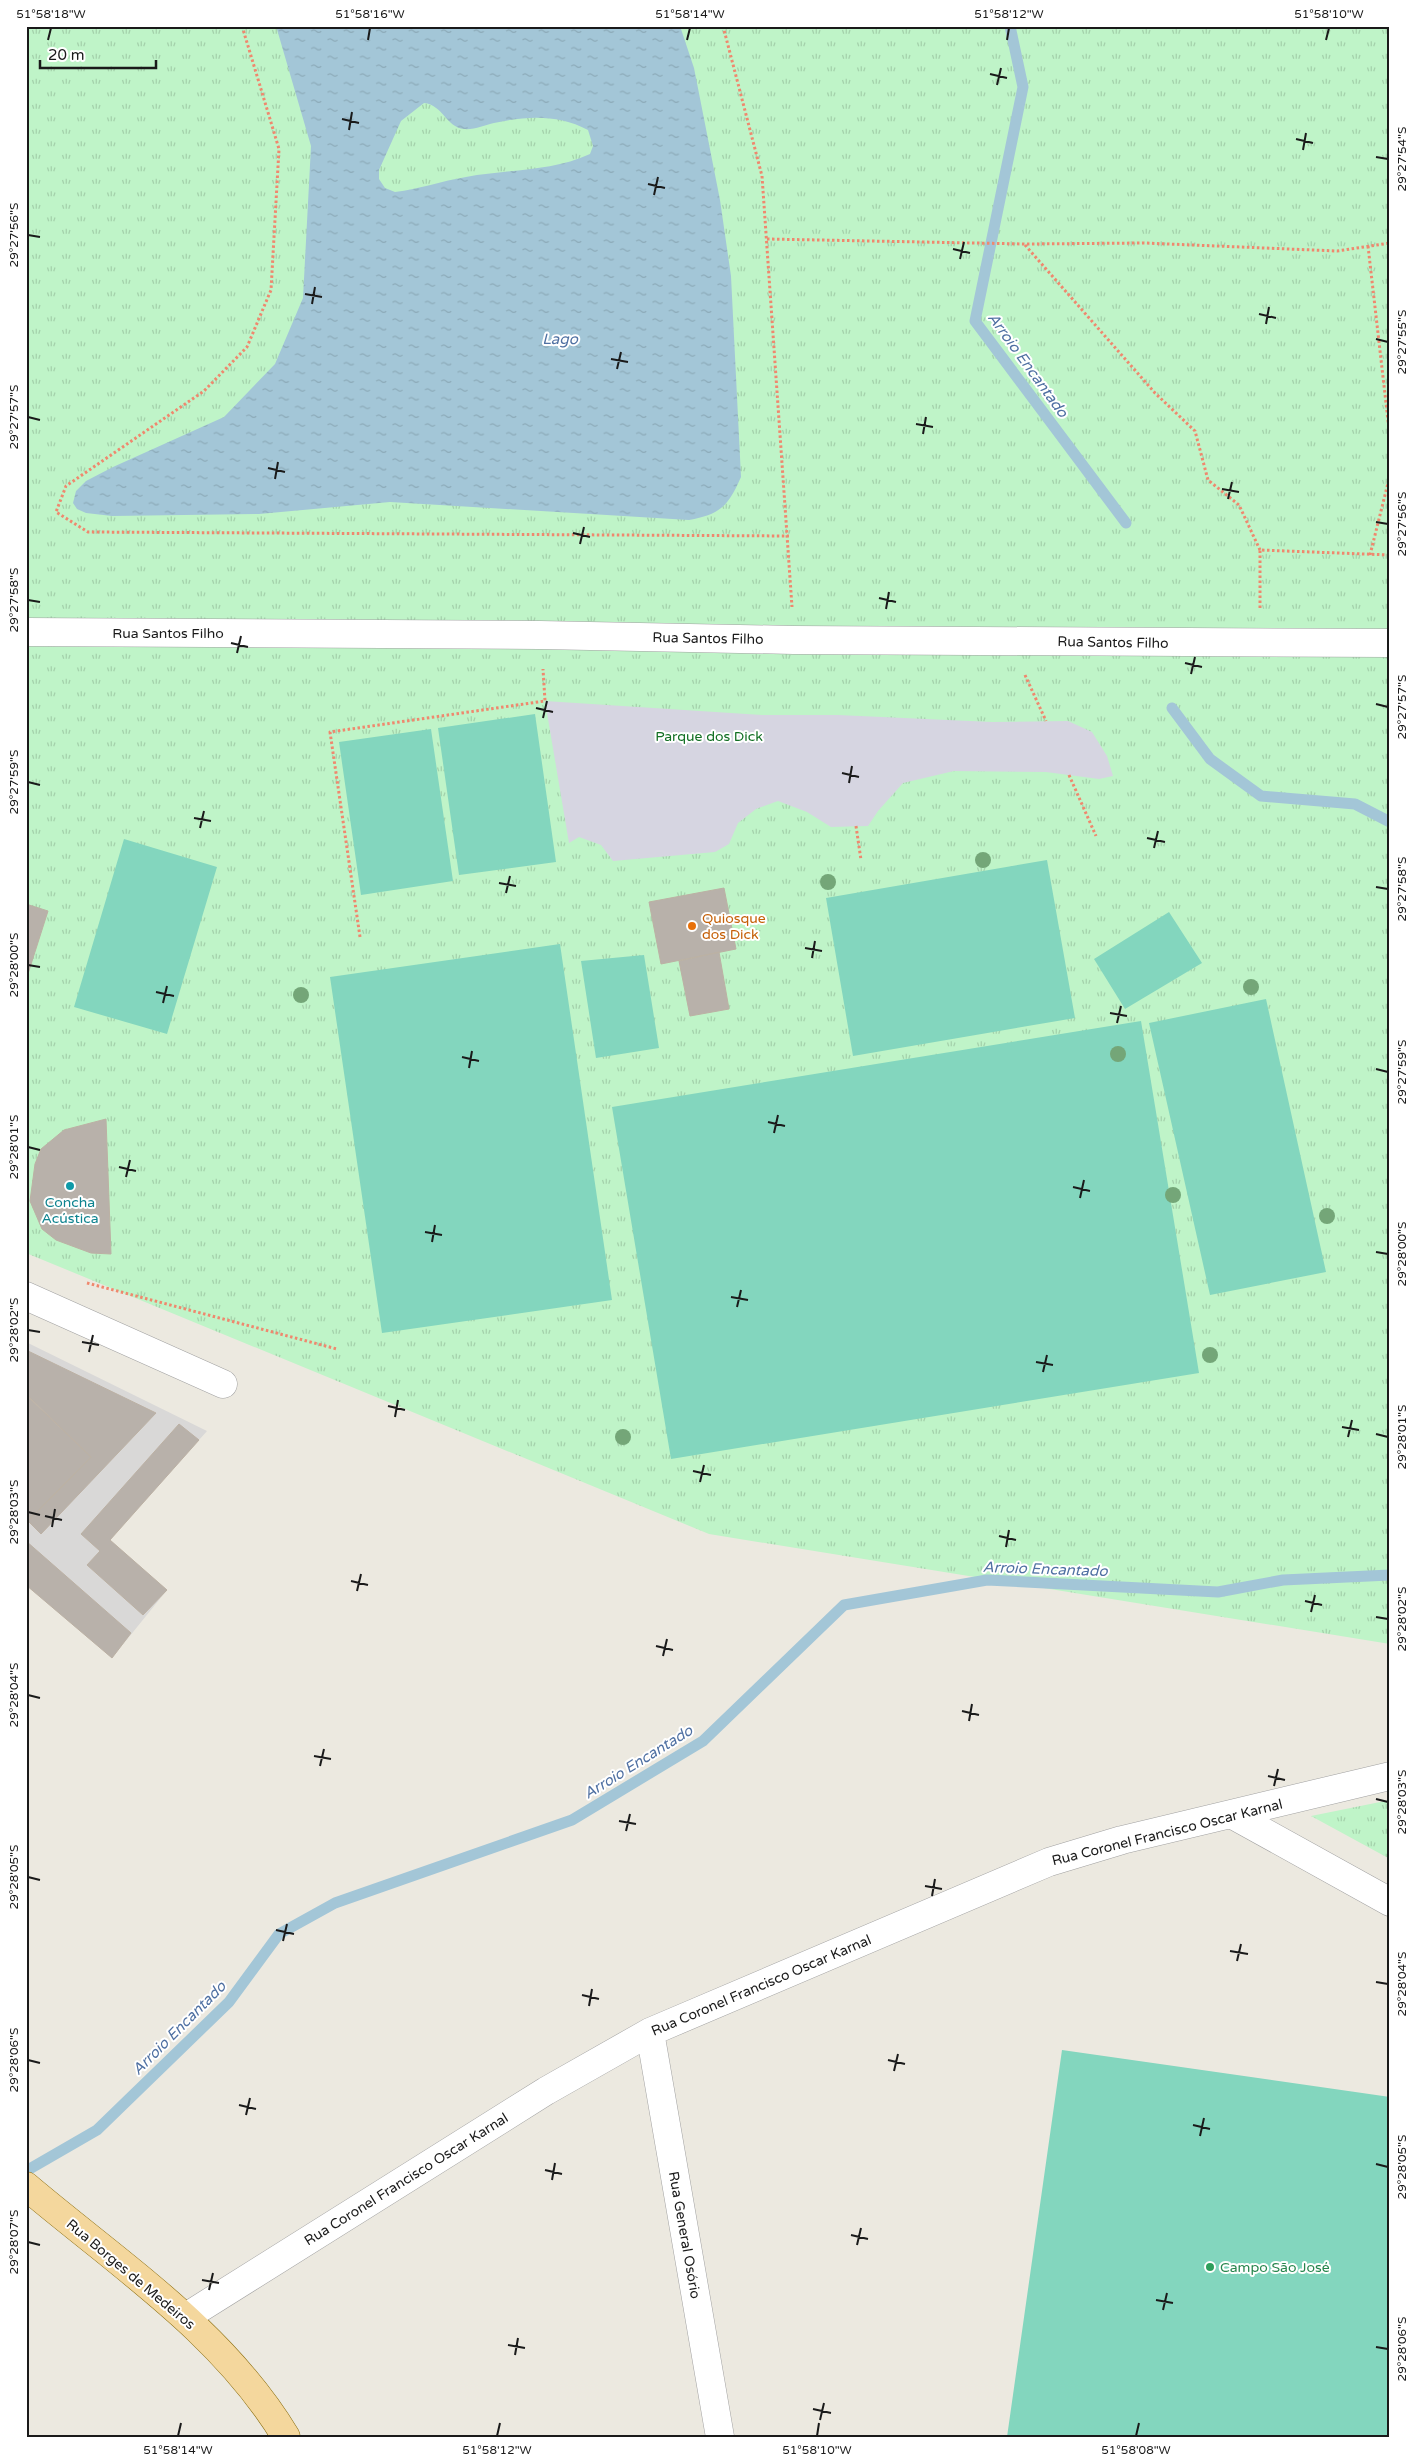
<svg xmlns="http://www.w3.org/2000/svg" width="1416" height="2463" font-family="'Varela Round',sans-serif">
<style>
.residential{fill:#d9d8d7}
.park{fill:url(#park-tufts)}
.pitch{fill:#83d6be}
.plaza{fill:#d6d5e1}
.water{fill:url(#water-ripples);fill-rule:evenodd}
.lines{fill:none;stroke-linecap:round;stroke-linejoin:round}
.stream{stroke:#a3c6d7;stroke-width:11}
.building{fill:#b8b1aa;stroke:#bcb1a4}
.minor-casing{stroke:#a1a1a1;stroke-width:29}
.major-casing{stroke:#876a0a;stroke-width:29}
.path{stroke:#ef886e;stroke-width:3;stroke-dasharray:2.5 2.5;stroke-linecap:butt}
.minor{stroke:#fff;stroke-width:28}
.major{stroke:#f4d79d;stroke-width:28}
.tree{fill:#74a678}
.ticks{fill:none;stroke:#1a1a1a;stroke-width:2}
.food-dot{fill:#e8710a;stroke:#fff;stroke-width:2}
.culture-dot{fill:#0f9aa8;stroke:#fff;stroke-width:2}
.leisure-dot{fill:#2e9e5b;stroke:#fff;stroke-width:2}
.labels{text-anchor:middle;stroke-width:4;stroke-linejoin:round;paint-order:stroke}
.street-label{font-size:14px;fill:#1a1a1a;stroke:#fff}
.park-label{font-size:14px;fill:#126f23;stroke:#fff}
.food-label{font-size:14px;fill:#c56008;stroke:#fff;text-anchor:start}
.culture-label{font-size:14px;fill:#0d838f;stroke:#fff}
.leisure-label{font-size:14px;fill:#27864d;stroke:#fff;text-anchor:start}
.water-label{font-size:15px;font-style:italic;fill:#4f70a2;stroke:#fff}
.neatline{fill:none;stroke:#1a1a1a;stroke-width:2}
.ticks-label{font-size:12px;text-anchor:middle;fill:#1a1a1a}
</style>
<defs>
<pattern id="park-tufts" width="24" height="20" patternUnits="userSpaceOnUse" patternTransform="scale(1.25)"><rect width="24" height="20" fill="#bff4c8"/><path d="M3 7l-1-3M5 7V3M7 7l1-3M15 17l-1-3M17 17v-4M19 17l1-3" fill="none" stroke="#a4d1ab"/></pattern>
<pattern id="water-ripples" width="26" height="14" patternUnits="userSpaceOnUse" patternTransform="scale(1.25)"><rect width="26" height="14" fill="#a3c6d7"/><path d="M2 4q2-2 4 0t4 0M15 11q2-2 4 0t4 0" fill="none" stroke="#8caab8"/></pattern>
</defs>
<rect width="100%" height="100%" fill="#ece9e0"/>
<path class="residential" d="M26,1342L207,1431L110,1540L167,1590L112,1658L26,1585Z"/>
<path class="park" d="M26,26H1390V1644L709,1534L26,1253Z
M1390,1800V1859L1311,1816Z"/>
<path class="pitch" d="M535,714L556,862L459,875L438,728Z
M431,729L453,881L361,895L339,742Z
M124,839L217,867L167,1034L74,1007Z
M1047,860L1075,1018L853,1056L826,898Z
M1169,912L1202,963L1125,1009L1094,959Z
M560,944L612,1300L382,1333L330,977Z
M644,955L659,1048L596,1058L581,961Z
M1266,999L1326,1272L1210,1295L1149,1023Z
M1141,1021L1199,1373L671,1459L612,1107Z
M1062,2050L1390,2097V2437H1007Z"/>
<path class="plaza" d="M545,701L762,715H838L992,722L1068,721L1092,732L1107,756L1113,776L1099,779L1046,772L954,771L903,783L878,811L868,826L831,827L807,812L778,801L756,809L738,823L729,844L715,852L613,861L601,845L579,837L569,843Z"/>
<path class="water" d="M276,26H680L694,68L720,200L731,276L741,477C728,507 720,514 689,520L390,502L259,514L112,516L86,513L77,509L73,503L76,491L86,481L113,467L224,417L275,364L303,298L311,146ZM424,103C443,105 446,127 464,129C474,130 485,125 494,123C526,116 558,114 588,130L593,146L590,154C551,172 507,169 466,177C442,181 419,189 395,192L385,188L379,179V170L401,121Z"/>
<g class="lines">
<path class="stream" d="M1010,26L1023,87L975,321L1126,523
M1172,708L1210,759L1261,796L1355,804L1390,822
M26,2171L97,2130L229,2002L279,1934L335,1903L572,1820L703,1741L844,1605L987,1580L1218,1592L1283,1580L1390,1575"/>
</g>
<path class="building" d="M724,888L736,949L661,964L649,902Z
M26,904L48,911L26,980Z
M719,952L729,1009L690,1016L679,961Z
M106,1119L111,1254L91,1253L56,1240L42,1229L30,1201L35,1164L41,1149L64,1130Z
M26,1350L156,1413L41,1534L28,1521L91,1457L26,1394Z
M26,1395L91,1457L28,1521L26,1520Z
M179,1424L199,1440L110,1540L167,1590L143,1615L87,1565L100,1551L81,1534Z
M26,1541L131,1633L112,1658L26,1585Z"/>
<g class="lines">
<g class="minor-casing">
<path id="minor" d="M26,632L540,635L794,640L1390,643
M26,1296L223,1384
M1233,1815L1390,1902
M650,2032L720,2437
M186,2317L546,2091L650,2032L1049,1862L1122,1840L1390,1776"/>
</g>
<g class="major-casing">
<path id="major" d="M26,2186C118,2264 223,2332 286,2437"/>
</g>
<path class="path" d="M242,26L279,149L271,290L247,347L204,391L66,486L56,512L88,532L789,536
M723,26L762,176L792,607
M767,239L1025,244L1144,243L1337,251L1390,243
M1025,245L1155,393L1195,431L1208,480L1239,505L1260,550
M1368,246L1390,438
M1370,555L1390,475
M1260,608V550L1390,555
M1025,675L1046,721
M1069,775L1096,836
M856,826L861,860
M360,937L330,732L545,701L543,669
M87,1283L337,1349"/>
<use href="#minor" class="minor"/>
<use href="#major" class="major"/>
</g>
<g class="tree">
<circle cx="983" cy="860" r="8"/>
<circle cx="828" cy="882" r="8"/>
<circle cx="1251" cy="987" r="8"/>
<circle cx="301" cy="995" r="8"/>
<circle cx="1118" cy="1054" r="8"/>
<circle cx="1173" cy="1195" r="8"/>
<circle cx="1327" cy="1216" r="8"/>
<circle cx="1210" cy="1355" r="8"/>
<circle cx="623" cy="1437" r="8"/>
</g>
<path class="ticks" d="M48,40L51,28M368,40L370,28M687,40L690,28M1007,40L1009,28M1326,40L1329,28M990,74L1007,78M997,85L1001,68M342,119L359,123M349,130L352,112M1296,139L1313,143M1303,150L1306,133M1376,157L1388,159M648,184L665,188M654,195L658,177M28,235L40,237M953,249L970,253M960,259L964,242M305,294L322,297M312,304L315,287M1259,314L1276,318M1266,324L1269,307M1376,339L1388,342M611,359L628,362M617,369L621,352M28,417L40,420M916,424L933,427M923,434L926,417M268,468L285,472M275,479L278,462M1222,489L1239,492M1228,499L1232,482M1376,522L1388,524M573,533L590,537M580,544L584,527M879,598L896,602M28,600L40,602M886,609L889,592M231,643L248,647M237,653L241,636M1185,663L1202,667M1191,674L1195,657M1376,704L1388,707M536,708L553,712M543,718L547,701M842,773L859,777M28,782L40,785M849,783L852,766M194,818L211,821M200,828L204,811M1147,838L1165,842M1154,848L1158,831M499,883L516,886M1376,887L1388,889M506,893L510,876M805,948L822,951M812,958L815,941M28,965L40,967M156,992L174,996M163,1003L167,986M1110,1013L1127,1016M1117,1023L1121,1006M462,1057L479,1061M469,1068L472,1051M1376,1069L1388,1072M768,1122L785,1126M774,1133L778,1115M28,1147L40,1150M119,1167L136,1171M126,1177L130,1160M1073,1187L1090,1191M1080,1198L1084,1180M425,1232L442,1235M432,1242L435,1225M1376,1252L1388,1254M731,1297L748,1300M737,1307L741,1290M28,1330L40,1332M82,1342L99,1345M89,1352L93,1335M1036,1362L1053,1365M1043,1372L1047,1355M388,1406L405,1410M395,1417L398,1400M1342,1427L1359,1430M1376,1434L1388,1437M1348,1437L1352,1420M693,1471L711,1475M700,1482L704,1465M28,1512L40,1515M45,1516L62,1520M52,1527L55,1509M999,1536L1016,1540M1006,1547L1009,1530M351,1581L368,1585M357,1591L361,1574M1305,1601L1322,1605M1311,1612L1315,1595M1376,1617L1388,1619M656,1646L673,1650M663,1656L667,1639M28,1695L40,1698M962,1711L979,1715M969,1721L972,1704M314,1756L331,1759M320,1766L324,1749M1268,1776L1285,1780M1274,1786L1278,1769M1376,1799L1388,1802M619,1821L636,1824M626,1831L630,1814M28,1877L40,1880M925,1886L942,1889M932,1896L935,1879M276,1930L294,1934M283,1941L287,1924M1230,1951L1248,1954M1237,1961L1241,1944M1376,1982L1388,1984M582,1995L599,1999M589,2006L592,1989M28,2060L40,2063M888,2060L905,2064M894,2071L898,2054M239,2105L256,2109M246,2115L250,2098M1193,2125L1210,2129M1200,2136L1204,2118M1376,2164L1388,2167M545,2170L562,2174M552,2180L555,2163M851,2235L868,2239M28,2242L40,2245M857,2245L861,2228M202,2280L219,2283M209,2290L213,2273M1156,2300L1173,2303M1163,2310L1167,2293M508,2345L525,2348M1376,2347L1388,2349M515,2355L518,2338M813,2409L831,2413M820,2420L824,2403M178,2436L181,2423M497,2436L500,2423M817,2436L819,2423M1136,2436L1139,2423"/>
<circle class="food-dot" cx="692" cy="926" r="5"/>
<circle class="culture-dot" cx="70" cy="1186" r="5"/>
<circle class="leisure-dot" cx="1210" cy="2267" r="5"/>
<g class="labels">
<g class="street-label">
<text x="168" y="638">Rua Santos Filho</text>
<text transform="translate(708 638) rotate(1)" y="5">Rua Santos Filho</text>
<text transform="translate(1113 642) rotate(1)" y="5">Rua Santos Filho</text>
<text transform="translate(1167 1832) rotate(-14)" y="5">Rua Coronel Francisco Oscar Karnal</text>
<text transform="translate(761 1985) rotate(-23)" y="5">Rua Coronel Francisco Oscar Karnal</text>
<text transform="translate(406 2179) rotate(-32)" y="5">Rua Coronel Francisco Oscar Karnal</text>
<text transform="translate(685 2235) rotate(80)" y="5">Rua General Osório</text>
<text transform="translate(131 2274) rotate(40)" y="5">Rua Borges de Medeiros</text>
</g>
<g class="park-label">
<text x="709" y="741">Parque dos Dick</text>
</g>
<g class="food-label">
<text x="702" y="923">Quiosque<tspan x="702" dy="16">dos Dick</tspan></text>
</g>
<g class="culture-label">
<text x="70" y="1207">Concha<tspan x="70" dy="16">Acústica</tspan></text>
</g>
<g class="leisure-label">
<text x="1220" y="2272">Campo São José</text>
</g>
<g class="water-label">
<text x="560" y="344">Lago</text>
<text transform="translate(1028 365) rotate(54)" y="5">Arroio Encantado</text>
<text transform="translate(1045 1569) rotate(2)" y="5">Arroio Encantado</text>
<text transform="translate(638 1762) rotate(-32)" y="5">Arroio Encantado</text>
<text transform="translate(179 2028) rotate(-45)" y="5">Arroio Encantado</text>
</g>
</g>
<rect width="1416" height="2463" fill="none" stroke="#ffffff" stroke-width="55"/>
<path d="M40 60v8h116v-8" fill="none" stroke="#1a1a1a" stroke-width="2.5"/>
<text x="48" y="60" font-size="15" fill="#1a1a1a" stroke="#ffffff" stroke-width="4" paint-order="stroke">20 m</text>
<rect x="28" y="28" width="1360" height="2408" class="neatline"/>
<g class="ticks-label">
<text x="51" y="18">51°58'18"W</text>
<text x="370" y="18">51°58'16"W</text>
<text x="690" y="18">51°58'14"W</text>
<text x="1009" y="18">51°58'12"W</text>
<text x="1329" y="18">51°58'10"W</text>
<text transform="translate(1402 159) rotate(-90)" y="4">29°27'54"S</text>
<text transform="translate(14 235) rotate(-90)" y="4">29°27'56"S</text>
<text transform="translate(1402 342) rotate(-90)" y="4">29°27'55"S</text>
<text transform="translate(14 417) rotate(-90)" y="4">29°27'57"S</text>
<text transform="translate(1402 524) rotate(-90)" y="4">29°27'56"S</text>
<text transform="translate(14 600) rotate(-90)" y="4">29°27'58"S</text>
<text transform="translate(1402 707) rotate(-90)" y="4">29°27'57"S</text>
<text transform="translate(14 782) rotate(-90)" y="4">29°27'59"S</text>
<text transform="translate(1402 889) rotate(-90)" y="4">29°27'58"S</text>
<text transform="translate(14 965) rotate(-90)" y="4">29°28'00"S</text>
<text transform="translate(1402 1072) rotate(-90)" y="4">29°27'59"S</text>
<text transform="translate(14 1147) rotate(-90)" y="4">29°28'01"S</text>
<text transform="translate(1402 1254) rotate(-90)" y="4">29°28'00"S</text>
<text transform="translate(14 1330) rotate(-90)" y="4">29°28'02"S</text>
<text transform="translate(1402 1437) rotate(-90)" y="4">29°28'01"S</text>
<text transform="translate(14 1512) rotate(-90)" y="4">29°28'03"S</text>
<text transform="translate(1402 1619) rotate(-90)" y="4">29°28'02"S</text>
<text transform="translate(14 1695) rotate(-90)" y="4">29°28'04"S</text>
<text transform="translate(1402 1802) rotate(-90)" y="4">29°28'03"S</text>
<text transform="translate(14 1877) rotate(-90)" y="4">29°28'05"S</text>
<text transform="translate(1402 1984) rotate(-90)" y="4">29°28'04"S</text>
<text transform="translate(14 2060) rotate(-90)" y="4">29°28'06"S</text>
<text transform="translate(1402 2167) rotate(-90)" y="4">29°28'05"S</text>
<text transform="translate(14 2242) rotate(-90)" y="4">29°28'07"S</text>
<text transform="translate(1402 2349) rotate(-90)" y="4">29°28'06"S</text>
<text x="178" y="2454">51°58'14"W</text>
<text x="497" y="2454">51°58'12"W</text>
<text x="817" y="2454">51°58'10"W</text>
<text x="1136" y="2454">51°58'08"W</text>
</g>
</svg>
